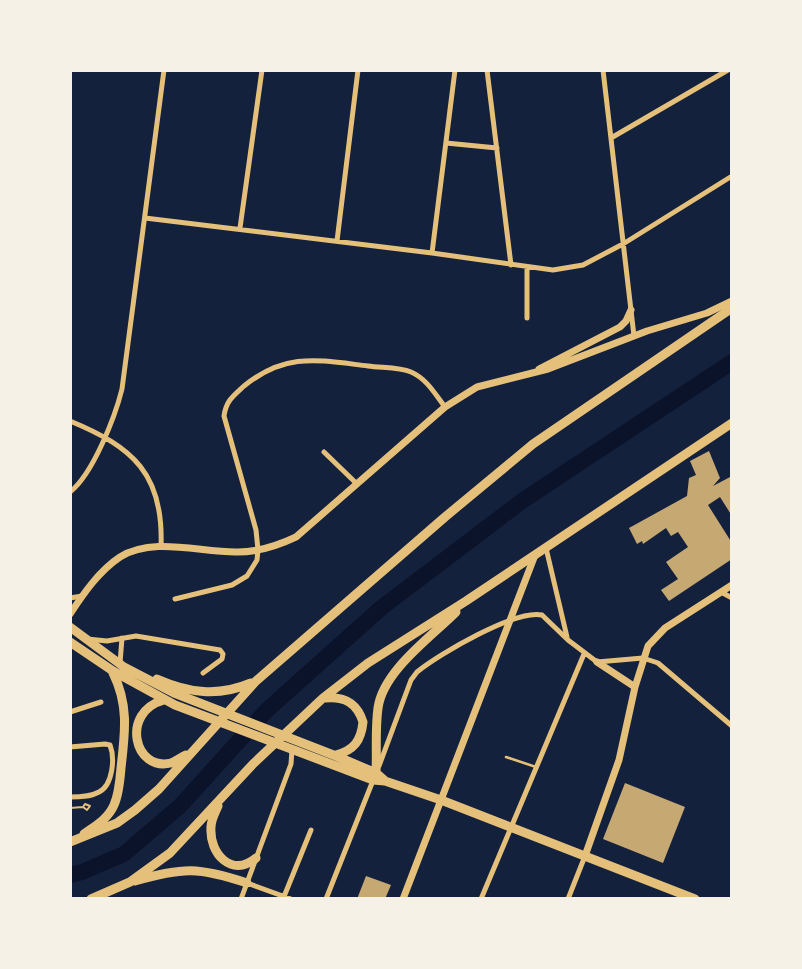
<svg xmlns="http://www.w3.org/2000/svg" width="802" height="969" font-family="'Golos Text',sans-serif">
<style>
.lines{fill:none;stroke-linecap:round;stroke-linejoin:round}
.river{stroke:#0b132b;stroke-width:16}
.building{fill:#c6a872}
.path{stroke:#e5c07b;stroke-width:2}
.service{stroke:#e5c07b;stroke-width:2.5}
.minor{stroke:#e5c07b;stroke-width:5}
.tertiary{stroke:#e5c07b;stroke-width:7}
.primary{stroke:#e5c07b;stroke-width:9}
</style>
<rect width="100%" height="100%" fill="#14213d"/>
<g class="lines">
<path class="river" d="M70,875L82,872L124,854L180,806L266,711L381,608L522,501L732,362"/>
</g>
<path class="building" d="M709,451L720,478L713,486L732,476V516L720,497L708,505L732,543V559L669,601L661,590L678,579L666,562L688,547L678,532L671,536L666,528L643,544L642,541L637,544L629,528L687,496L689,478L696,475L690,461Z
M625,783L685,807L663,863L603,839Z
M366,876L391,885L385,899H357Z"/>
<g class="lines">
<path class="path" d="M85,804L90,806L87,810L83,807Z
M70,808L83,807"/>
<path class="service" d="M506,757L536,767"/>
<path class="minor" d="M487,70L511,265
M603,70L634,336
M611,138L728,70
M446,143L497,148
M145,218L432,253L553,270L583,265L623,244L732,176
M240,228L262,70
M337,241L358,70
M432,253L455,70
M527,268V318
M70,421C133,447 164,474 161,547
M324,452L357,484
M70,492C93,474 115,417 122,389L164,70
M546,548L567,637
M721,592L732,598
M70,598L82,596
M175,599L232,585L247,576L257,560L258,550L256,530L224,416C226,401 233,396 244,386C286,352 318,360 368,366C382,368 399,367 411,372C427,379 435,394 445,407
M87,639L107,641L136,636L220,650L223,654L222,659L203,673
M120,663L122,638
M70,712L101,702
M70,747L105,744L110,745C115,758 113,785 99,792C90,797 79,797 70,797
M379,766L411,680L417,672C439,654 516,609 542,615L568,640L597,662L643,658L658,663L732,726
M247,883L291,899
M241,899L291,764L292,750
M283,899L311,830
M326,899L374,778
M481,899L584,654
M568,899L585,856"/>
<path class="tertiary" d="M539,369L620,327L626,321L631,310
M70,614C84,593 99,571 120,557C154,536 201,553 238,552C259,552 277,546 296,537L445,407L477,387L548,369L647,331L707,313L732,301
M597,662L635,687
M585,856L619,760L635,687L648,646L665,628L732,585
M403,899L535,555"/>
<path class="primary" d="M70,627L124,667L174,693L336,756L376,773L384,780
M70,642L113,671L175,705L373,780L385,781L441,800L695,899
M157,679C189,693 218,697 251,683
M325,698C345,696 357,703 363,722C361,741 354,750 336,755
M164,700C120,712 134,772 171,763C176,761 181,757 186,755
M376,773C377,752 375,729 378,708C383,671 431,637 456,612
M218,806C215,813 211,820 211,827C209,854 232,878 256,858
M84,834C95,826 108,819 114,805C119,794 120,780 121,768C125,733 129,705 113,673
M70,842L117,823L135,810L159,789L256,681L445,517L533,444L732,308
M135,881C183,867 199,867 247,883
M91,899L130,882L170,853L253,764L323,698L368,663L466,601L732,423"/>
</g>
<rect width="802" height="969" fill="none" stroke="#f6f1e7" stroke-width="144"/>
</svg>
